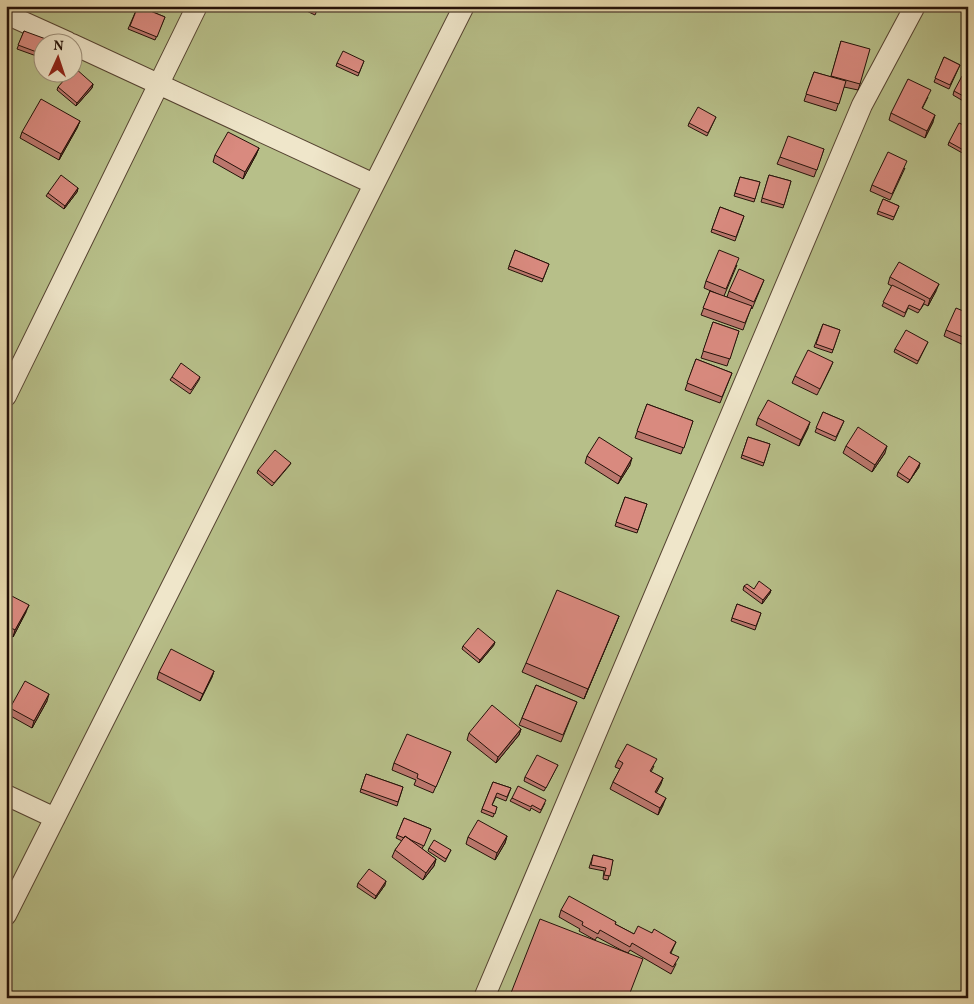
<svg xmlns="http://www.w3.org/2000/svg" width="974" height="1004" font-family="Vollkorn,serif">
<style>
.green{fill:#b7bf89;stroke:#6e6848;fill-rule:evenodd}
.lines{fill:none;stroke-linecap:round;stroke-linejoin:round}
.street-casing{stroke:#554331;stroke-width:22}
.street{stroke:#efe6ca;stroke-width:20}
.wall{fill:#bb776d;stroke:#241108}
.shaded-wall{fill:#986159;stroke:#241108}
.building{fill:#d98a7f;stroke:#241108}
</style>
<rect width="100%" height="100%" fill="#e7d9ad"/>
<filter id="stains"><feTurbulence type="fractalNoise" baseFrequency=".004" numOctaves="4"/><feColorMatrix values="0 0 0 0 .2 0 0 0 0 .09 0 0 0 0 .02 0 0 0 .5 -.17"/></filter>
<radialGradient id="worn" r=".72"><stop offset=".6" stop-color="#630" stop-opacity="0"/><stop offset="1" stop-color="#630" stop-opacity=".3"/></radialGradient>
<path class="green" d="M6,6H968V998H6ZM42,42H72V72H42Z"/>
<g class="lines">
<g class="street-casing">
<path id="street" d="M6,14L68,42
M72,44L374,184
M6,396L197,6
M6,795L55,818
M6,915L464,6
M484,998L862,105L915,6"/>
</g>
<use href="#street" class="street"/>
</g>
<path class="wall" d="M138,6L165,17L155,40L128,29Z
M296,6H319L315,15Z
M864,6H873L872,10Z
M24,31L42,42V58L17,49Z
M841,41L860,84L858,90L844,87L836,111L804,101L814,72L831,77Z
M944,57L960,65L949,89L934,82Z
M364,61L358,76L336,66L337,63Z
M968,78V97L965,102L953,95L954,91Z
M93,84L92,88L76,106L57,90L58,87Z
M928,97L922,109L933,122L925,138L889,120L891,113Z
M716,117L707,136L688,126L689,123Z
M80,121L77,128L59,160L20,138L22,132Z
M968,127V151L966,155L948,145L949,142Z
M259,148L256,155L243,179L213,162L215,155Z
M824,149L814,177L777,164L780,157Z
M905,168L890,200L870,191L872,185Z
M769,175L791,181L783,208L761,202Z
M740,177L760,182L754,202L734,196Z
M78,188L77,192L64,209L46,196L48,193Z
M883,199L899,206L893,220L877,214Z
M720,207L744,216L735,241L711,232Z
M515,250L549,264L542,282L508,269Z
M737,265L724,296L727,297L729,291L764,280L752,309L751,308L743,330L701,315L710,291L720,295L704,288L706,281Z
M890,277L936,291L928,306L924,304L918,313L908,308L904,317L882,306L892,286L888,284Z
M968,313V347L944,336L946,330Z
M713,322L739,331L727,366L701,358Z
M823,324L840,330L832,353L814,347Z
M928,342L917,364L894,352L895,349Z
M696,359L732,373L720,403L685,390Z
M833,362L830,369L817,395L792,383L795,376Z
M172,377H200L199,380L190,394L170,380Z
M647,404L693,421L681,454L635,438Z
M823,412L844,421L835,441L815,432Z
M758,418L808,428L799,446L756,425Z
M748,437L770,444L763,466L741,458Z
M846,446L885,453L872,472L843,453Z
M587,456L630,465L618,484L585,463Z
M291,463L289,466L272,486L257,473L258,470Z
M919,467L908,483L897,476L898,472Z
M625,497L647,504L637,533L615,526Z
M744,586L754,589L771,590L770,593L762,604L743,590Z
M6,593L26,612L13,637L6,633Z
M737,604L761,613L755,630L731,621Z
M619,616L584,699L522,672L526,663Z
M494,645L479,663L462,649L463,646Z
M214,671L212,677L200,701L157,679L159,672Z
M536,685L577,702L561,742L519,725Z
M47,701L32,728L7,714L10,708Z
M521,729L519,735L496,763L467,740L469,733Z
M451,752L433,793L414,785L416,780L392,770L394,763Z
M618,760L654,766L651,772L663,778L656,793L663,805L658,815L610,789L613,782L620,769L615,767Z
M558,765L544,791L524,781L525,777Z
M366,774L403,787L397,806L360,792Z
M493,782L511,788L506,801L496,797L492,805L497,807L493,817L481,812Z
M512,798L545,803L540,813L531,808L530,811L510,801Z
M404,818L431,829L422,849L436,859L434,866L423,880L392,857L395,850L402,841L396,838Z
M507,836L505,843L495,860L466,844L468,837Z
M429,848L451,850L445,862L428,851Z
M593,855L613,860L608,880L603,879L604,871L589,868Z
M358,883L385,885L375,899L357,887Z
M561,910L616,922L615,924L634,934L652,933L676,942L671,953L676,964L671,974L630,950L628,953L621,950L597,937L595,940L579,931L580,929L559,917Z"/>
<path class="shaded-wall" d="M93,84L92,88L76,106L77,103Z
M935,115L933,122L925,138L927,131Z
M80,121L77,128L59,160L61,154Z
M259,148L256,155L243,179L245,172Z
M78,188L77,192L64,209L65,206Z
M939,284L936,291L928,306L930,299Z
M810,422L808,428L799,446L801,440Z
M887,446L885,453L872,472L875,465Z
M632,458L630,465L618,484L621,477Z
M920,463L919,467L908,483L910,480Z
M771,590L770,593L762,604L763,600Z
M29,605L26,612L13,637L15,630Z
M619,616L615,626L584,699L588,689Z
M495,642L494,645L479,663L480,660Z
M214,671L212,677L200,701L203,694Z
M49,694L47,701L32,728L34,721Z
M521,729L519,735L496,763L498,757Z
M663,778L661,784L653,799L655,792Z
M666,798L663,805L658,815L660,808Z
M507,836L505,843L495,860L497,853Z
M436,859L434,866L423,880L426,873Z
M386,881L385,885L375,899L376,896Z"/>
<path class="building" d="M138,6L165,17L157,37L130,26Z
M304,6H319L316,12Z
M24,31L54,42H42V54L18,45Z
M841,41L870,49L860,84L831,76Z
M343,51L364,61L359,73L337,63Z
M944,57L960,65L950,85L935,78Z
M75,68L93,84L77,103L58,87L71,72H72V71Z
M814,72L846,81L839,104L806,94Z
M962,76L968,78V96L967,98L954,91Z
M908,79L931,90L922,108L935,115L927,131L891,113Z
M41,99L80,121L61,154L22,132Z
M698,107L716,117L708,133L689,123Z
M959,123L968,127V150L967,152L949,142Z
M228,132L259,148L245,172L215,155Z
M788,136L824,149L817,170L780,157Z
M888,152L907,161L892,194L872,185Z
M61,175L78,188L65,206L48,193Z
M769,175L791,181L784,205L762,198Z
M740,177L760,182L755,199L735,193Z
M883,199L899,206L894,217L878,211Z
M720,207L744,216L736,237L712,229Z
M515,250L549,264L543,279L509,266Z
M719,250L739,258L726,289L706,281Z
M899,262L939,284L930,299L890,277Z
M739,269L764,280L754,302L729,291Z
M892,285L925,301L920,310L909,305L905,313L883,302Z
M710,291L752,306L745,323L703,308Z
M956,308L968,313V339L946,330Z
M713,322L739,331L730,359L703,351Z
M823,324L840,330L833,350L816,344Z
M906,330L928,342L918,361L895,349Z
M808,350L833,362L820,389L795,376Z
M696,359L732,373L722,397L687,383Z
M181,363L200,377L191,390L172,377Z
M768,400L810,422L801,440L758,418Z
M647,404L693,421L684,448L637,431Z
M823,412L844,421L836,437L816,428Z
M858,427L887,446L875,465L846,446Z
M599,437L632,458L621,477L587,456Z
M748,437L770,444L764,463L742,455Z
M275,450L291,463L274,483L258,470Z
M909,456L920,463L910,480L898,472Z
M625,497L647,504L638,530L616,522Z
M759,581L771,590L763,600L744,586L747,584L754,589Z
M557,590L619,616L588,689L526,663Z
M6,593L29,605L15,630L6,625Z
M737,604L761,613L756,626L732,618Z
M478,628L495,642L480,660L463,646Z
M171,649L214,671L203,694L159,672Z
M25,681L49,694L34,721L10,708Z
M536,685L577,702L563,735L522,718Z
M492,705L521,729L498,757L469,733Z
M407,734L451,752L436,787L417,778L418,774L394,763Z
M627,744L657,759L650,771L663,778L655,792L666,798L660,808L613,782L623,763L618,760Z
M537,755L558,765L546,788L525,777Z
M366,774L403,787L398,802L361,789Z
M493,782L511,788L507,797L497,793L492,805L497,807L495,814L482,809Z
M518,786L546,800L541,810L532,805L531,807L512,798Z
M404,818L431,829L424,846L411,840L405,836L404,838L397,835Z
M478,820L507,836L497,853L468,837Z
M405,836L436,859L426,873L395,850Z
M434,840L451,850L446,859L429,848Z
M593,855L613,860L610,876L604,875L606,868L591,865Z
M369,869L386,881L376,896L358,883Z
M569,896L616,922L615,924L634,934L638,926L652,933L654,929L676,942L670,953L679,957L673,967L632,943L630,947L600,930L598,934L582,925L583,922L561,910Z
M540,919L643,959L628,998H509Z"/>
<rect width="974" height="1004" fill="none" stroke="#e7d9ad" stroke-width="25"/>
<rect x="8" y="8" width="959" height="989" fill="none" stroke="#241108" stroke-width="2.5"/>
<rect x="12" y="12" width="949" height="979" fill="none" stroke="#241108"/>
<g transform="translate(58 58) rotate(3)"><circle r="24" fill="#efe6ca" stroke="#9e917c"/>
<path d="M0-4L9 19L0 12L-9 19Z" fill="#8f2418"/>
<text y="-8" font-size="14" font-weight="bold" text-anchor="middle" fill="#241108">N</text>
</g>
<rect width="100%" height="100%" filter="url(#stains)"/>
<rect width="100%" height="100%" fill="url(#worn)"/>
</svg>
